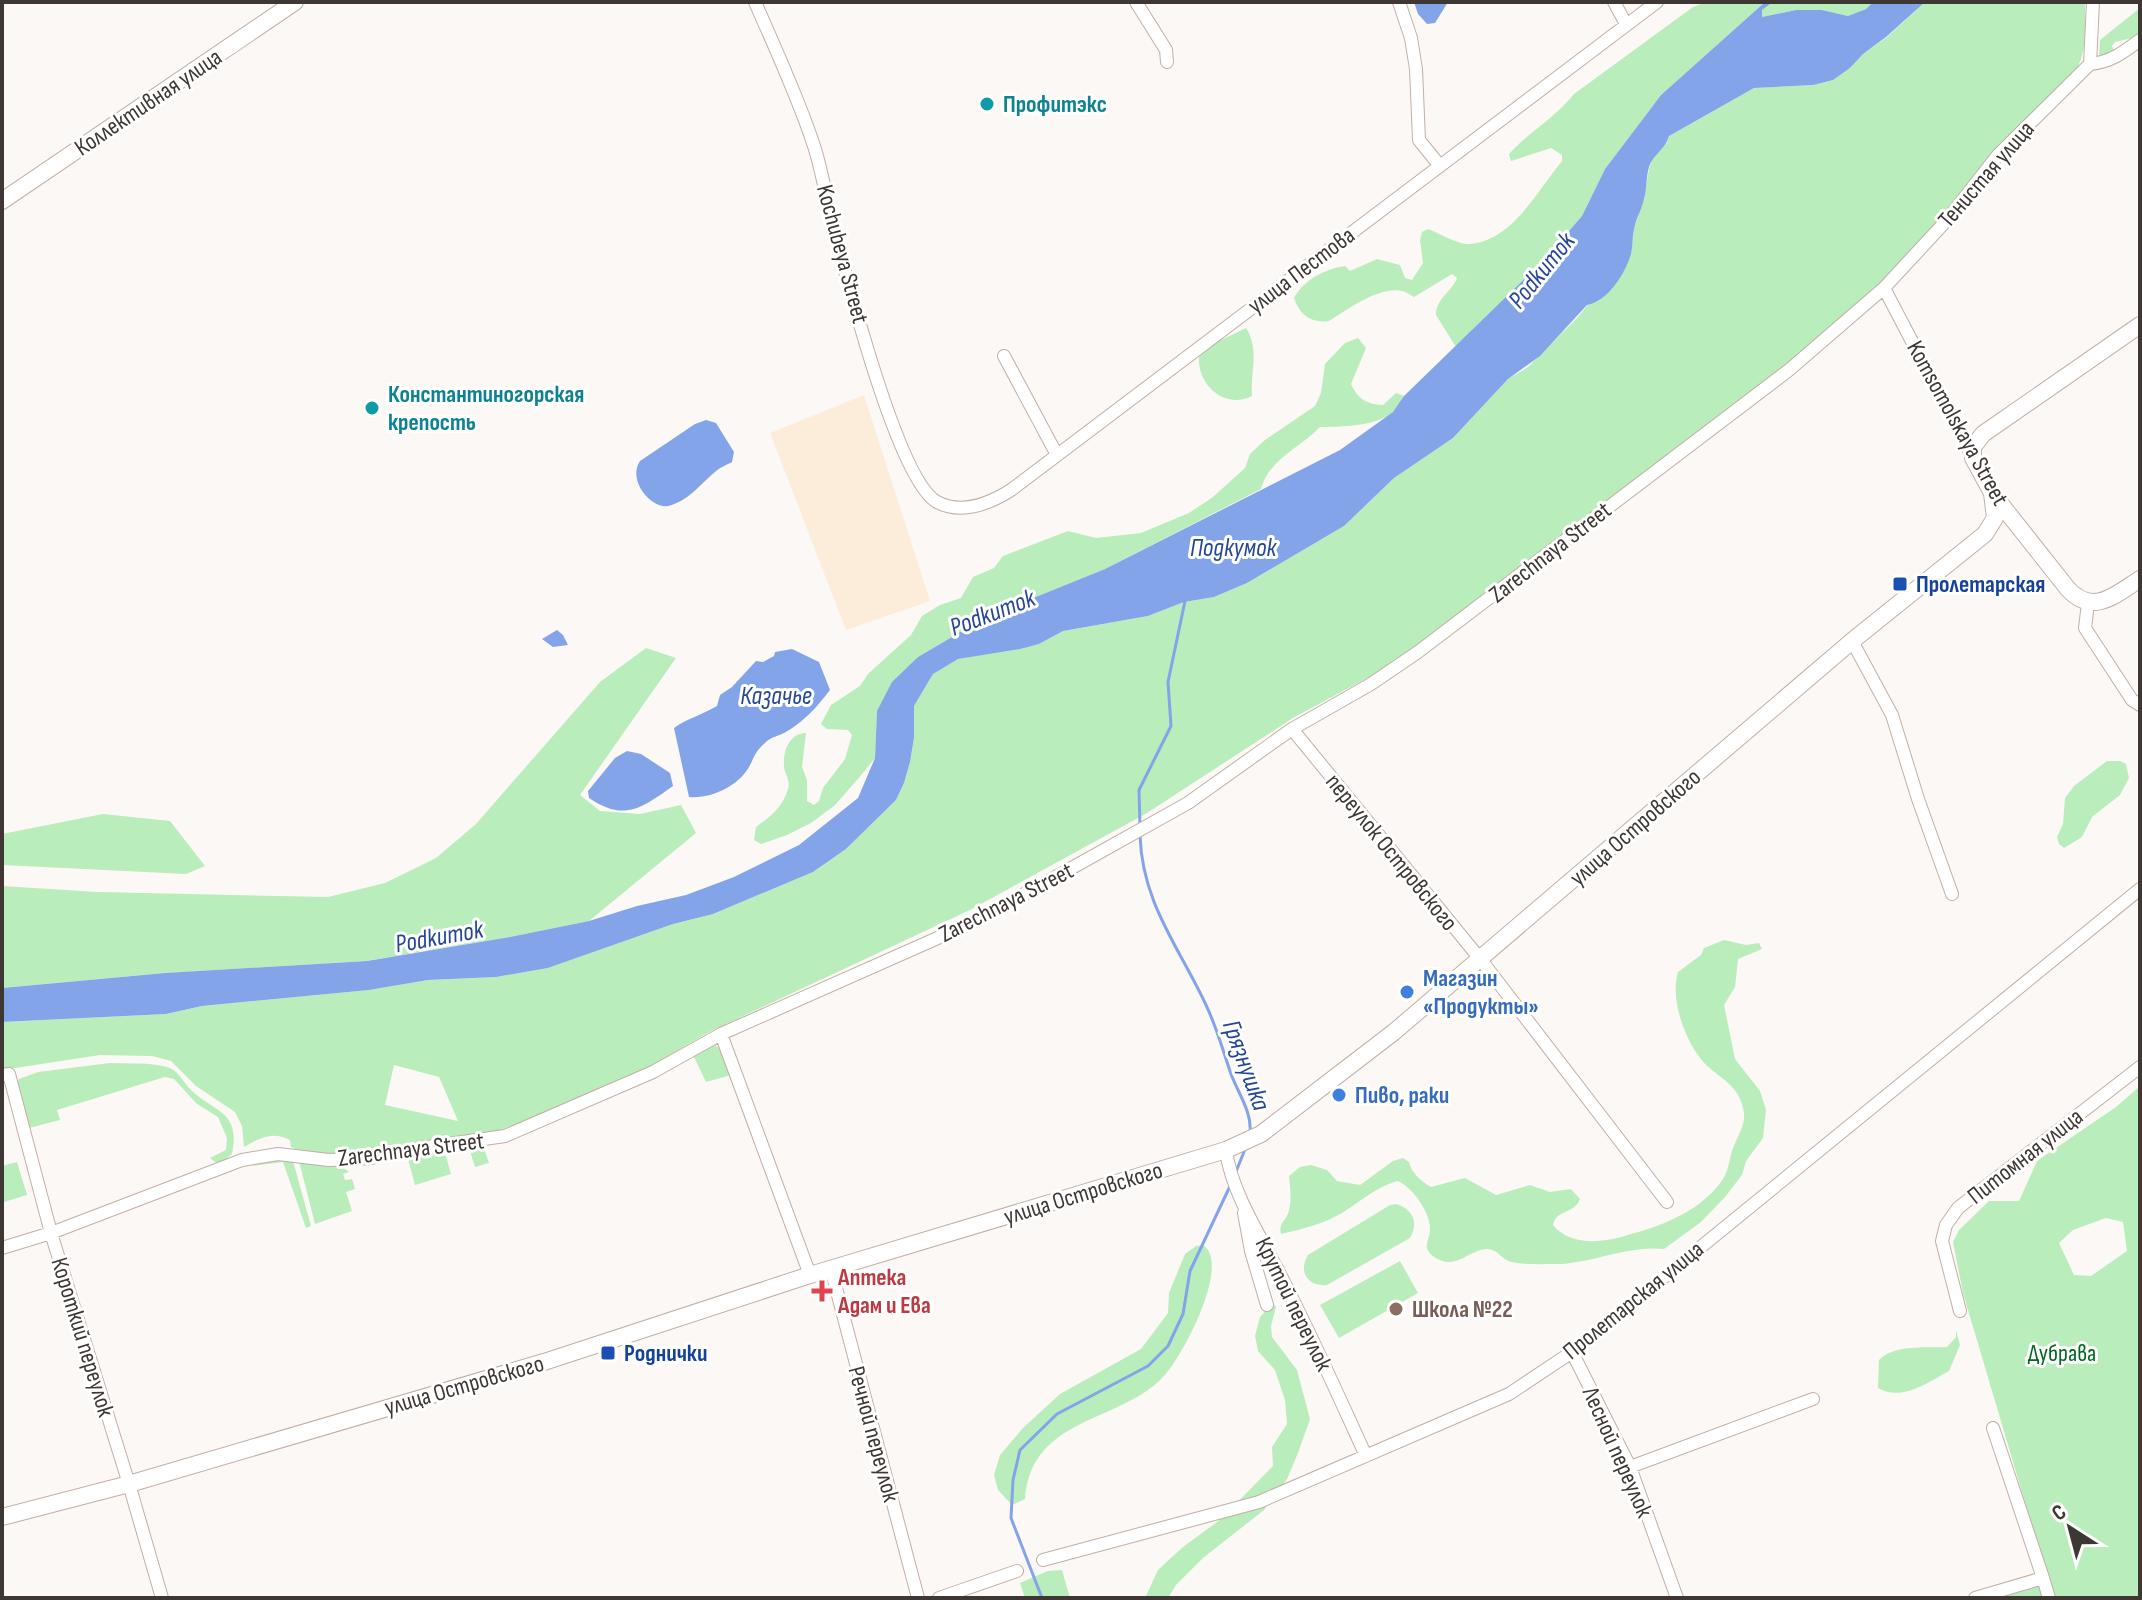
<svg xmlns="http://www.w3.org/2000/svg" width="2142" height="1600" font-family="'Sofia Sans Condensed',sans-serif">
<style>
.industrial{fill:#fcedda}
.green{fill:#b9edbc;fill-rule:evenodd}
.water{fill:#83a4e8}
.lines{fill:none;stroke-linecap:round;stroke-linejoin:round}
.stream{stroke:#83a4e8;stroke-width:3}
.street-casing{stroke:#c2afa4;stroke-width:14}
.secondary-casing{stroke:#c2afa4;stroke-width:18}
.street{stroke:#fff;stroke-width:12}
.secondary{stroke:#fff;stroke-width:16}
.culture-dot{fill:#0f9aa8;stroke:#fff;stroke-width:3}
.transit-dot{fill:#1a4fb4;stroke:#fff;stroke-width:3}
.shop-dot{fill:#3f7fe0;stroke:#fff;stroke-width:3}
.health-dot{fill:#e0444e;stroke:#fff;stroke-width:3}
.education-dot{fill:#8d6e63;stroke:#fff;stroke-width:3}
.labels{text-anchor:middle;stroke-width:6;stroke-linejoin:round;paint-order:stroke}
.street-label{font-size:24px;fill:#3f3733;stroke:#fff}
.culture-label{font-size:24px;font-weight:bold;fill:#0d838f;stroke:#fff;text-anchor:start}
.transit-label{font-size:24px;font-weight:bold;fill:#164399;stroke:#fff;text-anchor:start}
.shop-label{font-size:24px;font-weight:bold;fill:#366cbe;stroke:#fff;text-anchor:start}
.health-label{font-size:24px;font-weight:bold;fill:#be3a42;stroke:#fff;text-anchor:start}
.education-label{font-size:24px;font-weight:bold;fill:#785e54;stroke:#fff;text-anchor:start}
.park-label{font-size:24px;fill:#00681f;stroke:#fff}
.water-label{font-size:26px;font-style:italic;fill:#264696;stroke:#fff}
</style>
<rect width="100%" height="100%" fill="#fcf8f6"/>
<path class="industrial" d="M864,395L930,601L846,630L770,433Z"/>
<path class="green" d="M1707,2H1765L1661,95L1605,169L1582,216L1544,261L1456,347L1436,315C1436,298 1451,293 1457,278L1452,274L1414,297C1410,295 1407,292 1402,291C1379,286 1347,310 1329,321C1311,324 1299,314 1294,298C1304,280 1324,269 1345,266L1350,271L1377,259L1400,265L1405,278L1412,280L1423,263L1420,240L1422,232L1428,229C1439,233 1458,245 1470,244C1513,240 1537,191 1562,161V155L1551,148L1511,161L1509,154C1529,132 1555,118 1574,94L1693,7Z
M1773,2H1873L1866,9L1848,16L1822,10H1796L1762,17V10Z
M1925,2H2085C2085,22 2087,46 2079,64C2072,80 2015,132 1999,144L1934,229L1882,283L1777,373L1450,623L1371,676L1293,718L1147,813L970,910L709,1032L649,1067L605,1088L516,1124L480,1137L365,1156L305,1153L291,1147L290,1140C272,1131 260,1138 244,1147L242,1126L235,1112L196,1086L171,1061L152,1056L100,1055L2,1070V1022L166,1014L202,1006L369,990L428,980L496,977L548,968L673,924L713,914L813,872L846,849L896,800L904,783L910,762L914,738V706L933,674L942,668L958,659L1039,644L1063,631L1148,616L1184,602L1214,597L1247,583L1344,526L1394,478L1453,438L1508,379L1528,367L1577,318L1631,253L1634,228L1644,199L1649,169L1654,154L1667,143L1669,136L1754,88L1813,85L1833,80L1850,68L1863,54L1887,37ZM394,1065L439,1077L458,1121L385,1105Z
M2140,8V33L2132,38L2115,42L2112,46L2115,52L2102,57L2099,54L2100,40Z
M1246,328C1260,350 1250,372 1252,396C1225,410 1197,385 1199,357L1211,345Z
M1358,338L1366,348L1351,384C1358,399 1366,404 1383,405L1396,393L1404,396C1401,401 1397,408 1393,412C1378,426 1340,427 1320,427C1300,448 1269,459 1261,489L1105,569L986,617L918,657L877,711L875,758L857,780L834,806L811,823L787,835L761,844L754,840L756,827C770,817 783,807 788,789C791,780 784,774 784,765C783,750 790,733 806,733L802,767L807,780V801L814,805L819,801L823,788L845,759L852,735L848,730L827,729L821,724L831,705L860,686L868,674L911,635L922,616L940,605L961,598L973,577L994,568L1003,556L1068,531L1096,538L1141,533L1189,513L1213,497L1245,468L1250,454L1265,440L1315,406L1321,393L1325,364L1345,343Z
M646,648L676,658L580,795L600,811L640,814L681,805L696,833L589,921L510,937L366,961L165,973L2,988V886L98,892L328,897L385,883L436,858L476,824L600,682Z
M2107,761H2120L2126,764L2129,778L2120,795L2092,817L2082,837L2064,848L2059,844L2057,837L2063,824L2065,798L2074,786Z
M103,814L170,821L205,866L186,874L2,865V834Z
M1724,940L1746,945L1759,943L1762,949L1738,959L1735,987L1724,1005L1735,1059L1760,1091L1766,1110L1763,1138L1746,1161L1742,1175L1725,1197L1701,1222L1664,1249C1626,1245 1592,1264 1555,1264C1542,1264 1525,1265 1512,1262C1501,1260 1499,1249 1486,1249C1470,1250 1457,1268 1440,1260C1435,1258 1429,1254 1427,1248C1426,1242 1430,1236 1430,1230C1431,1213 1413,1188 1398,1181C1376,1187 1361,1201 1342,1213C1323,1224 1303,1229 1281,1234C1278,1222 1287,1221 1289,1210C1292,1197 1290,1188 1289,1176L1300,1167L1311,1165L1327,1170L1337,1181L1360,1185L1393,1161L1403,1158L1409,1162C1412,1174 1421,1181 1431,1187L1465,1178L1496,1195L1530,1185L1550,1192L1571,1189L1580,1199C1575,1214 1556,1209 1553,1225C1569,1245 1599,1243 1621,1237C1658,1227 1697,1214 1721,1182C1729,1172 1729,1159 1733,1148C1741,1128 1750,1120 1739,1097C1732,1081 1710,1072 1700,1058C1684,1037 1670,998 1678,972L1701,955L1704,948Z
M713,1043L720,1049L731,1072L728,1076L706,1082L693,1055Z
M110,1063C128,1064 150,1062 167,1067C178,1070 182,1080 189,1088C213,1113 241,1109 232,1154L222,1162H215L210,1158L226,1150L227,1138L218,1117L197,1104L174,1079L165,1077L57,1110L60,1120L29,1128L16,1085L19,1079L38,1072Z
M2140,1086V1598H1993L2048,1580L1963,1293L1953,1242L1959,1230L1989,1201H2019L2037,1161L2116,1107ZM2106,1218L2123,1222L2127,1251L2091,1276L2074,1275L2059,1243L2073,1230Z
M483,1146L489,1163L475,1167L470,1151L475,1147Z
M434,1152L446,1156L451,1174L415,1185L408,1159Z
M271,1158L293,1161L311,1226L306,1228L283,1162L253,1166L259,1161Z
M299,1161C316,1162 335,1160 349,1172L343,1174L345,1180L352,1179L355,1189L346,1192L352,1211L315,1224Z
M17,1162L27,1195L4,1202L2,1166Z
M1396,1204C1413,1209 1419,1223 1410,1238L1327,1285C1307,1287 1298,1271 1308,1255L1390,1205Z
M1203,1245C1232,1264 1182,1357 1164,1376C1121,1423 1031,1416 1025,1499L1012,1505L998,1490L994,1475L1000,1455L1023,1428L1060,1394L1141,1349L1168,1313L1169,1293L1185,1254L1196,1246Z
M1400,1261L1418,1293L1339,1338L1320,1305Z
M1273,1303L1276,1307L1271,1326L1272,1337L1297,1370L1310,1419L1298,1453L1287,1479L1264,1510L1203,1558L1176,1585L1168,1598H1145L1158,1570L1183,1547L1221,1519L1273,1466L1272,1447L1287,1424L1285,1400L1275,1370L1258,1351L1255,1336L1260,1317Z
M1956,1330L1960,1345L1949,1371C1929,1382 1902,1402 1878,1388L1879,1360C1894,1344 1927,1348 1947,1347L1956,1337Z
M1062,1570L1070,1598H1025L1020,1583L1048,1571Z"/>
<path class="water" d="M1414,2H1448L1435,23L1427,24L1418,14Z
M1765,2H1773L1762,10V17L1796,10H1822L1848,16L1866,9L1873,2H1925L1886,37L1863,54L1850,68L1833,80L1813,85L1754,88L1669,136C1666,149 1653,154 1649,167C1646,177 1647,188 1644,199C1642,209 1636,218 1634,229C1632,237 1633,246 1631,254C1625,274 1608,301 1587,305L1540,356L1508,379L1453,438L1394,478L1344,526L1247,583L1214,597L1184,602L1148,616L1063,631L1039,644L1020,649L958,659L933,674L914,706V738L910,762L904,783L896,800L846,849L813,872L713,914L673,924L548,968L496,977L428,980L369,990L202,1006L166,1014L2,1022V988L165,973L367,961L510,937L589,921L637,906L686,895L734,877L799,845L858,798L875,758L877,711L892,682L918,657L986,617L1105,569L1340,450L1393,412L1404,396L1544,260L1582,216L1605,169L1661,95Z
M706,420L716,423L734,452L732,462C726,465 719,468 715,472C700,484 689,501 668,506C651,509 627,480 640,461L695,424Z
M557,630L563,635L568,645L553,647L542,639Z
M792,649L819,662L830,690C817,707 804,722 784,733C778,736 772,737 767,741C759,748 756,752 752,761C743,784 713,799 689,797L674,728C688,718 702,715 717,706L720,695L732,687L756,661L763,662L774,656L775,652Z
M627,751L641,754L670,773L673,786C642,808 624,822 589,798L588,791L615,758Z"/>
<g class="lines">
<path class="stream" d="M1140,827L1139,790L1171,726L1168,682L1185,601
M1140,835C1142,903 1179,947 1206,1005C1217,1028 1223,1051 1231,1074C1238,1093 1252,1112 1250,1132
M1235,1174L1246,1147
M1042,1598L1011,1518L1013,1480L1020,1450L1057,1414L1148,1366L1168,1346L1183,1314L1190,1271L1231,1184"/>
<g class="street-casing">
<path id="street" d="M755,2C775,48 797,95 813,143C822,169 826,198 833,226C846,275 898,481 937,502C962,515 989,504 1011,490L1657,2
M1136,2L1166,50L1167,62
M1399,2L1411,38L1416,69L1419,140L1440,166
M1614,2L1626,24
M2090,64C2111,62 2124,52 2140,40
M1884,288L1973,458
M1004,356L1057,455
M2088,603L2085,628L2132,700L2140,705
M1852,641L1892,715L1918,799L1952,894
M1292,729L1481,960L1667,1202
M721,1034L810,1275
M2,1075L9,1074L51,1233L129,1484L162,1598
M1226,1150C1231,1194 1266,1245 1285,1284C1314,1341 1340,1399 1366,1456
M1244,1213L1251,1251L1267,1305
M2,1248L51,1233L242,1160L278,1154L329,1160L371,1158L421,1148L505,1136L653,1072L721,1034L967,925L1061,874L1188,803L1292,729L1371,684L1418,652L1789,370L1884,288L1947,220L1998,155L2090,64L2093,2
M831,1269L918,1598
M1960,1311L1942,1241L1946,1225L1958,1208L2140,1067
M1572,1352L1630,1467L1677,1598
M1630,1467L1813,1399
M1043,1560L1259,1502L1509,1394L1572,1352L2140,889
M2043,1578L2049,1598
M939,1598L1017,1571
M1975,1598L2043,1578L1993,1428"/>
</g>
<g class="secondary-casing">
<path id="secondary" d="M2,201L295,2
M2140,325L1983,434L1973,447V458L1992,493L2068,589C2093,616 2115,595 2140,579
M2,1517L129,1484L544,1362L810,1275L1226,1150L1261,1134L1394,1032L1852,641L1985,534L1995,518L1992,493"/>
</g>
<use href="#street" class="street"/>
<use href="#secondary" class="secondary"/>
</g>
<g class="culture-dot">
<circle cx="987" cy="104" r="8"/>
<circle cx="372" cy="408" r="8"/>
</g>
<g class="transit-dot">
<rect x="1892" y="576" width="16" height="16" rx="4"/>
<rect x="600" y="1345" width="16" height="16" rx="4"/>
</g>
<g class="shop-dot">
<circle cx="1407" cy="992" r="8"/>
<circle cx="1339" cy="1095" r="8"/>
</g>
<path class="health-dot" d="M818 1279h8v8h8v8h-8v8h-8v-8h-8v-8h8z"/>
<circle class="education-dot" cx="1396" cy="1309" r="8"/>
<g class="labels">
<g class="street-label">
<text transform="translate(148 102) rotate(-34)" y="8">Коллективная улица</text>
<text transform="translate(1986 174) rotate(-49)" y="8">Тенистая улица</text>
<text transform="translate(843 254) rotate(75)" y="8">Kochubeya Street</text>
<text transform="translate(1301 270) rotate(-37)" y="8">улица Пестова</text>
<text transform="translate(1958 423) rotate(61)" y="8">Komsomolskaya Street</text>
<text transform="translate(1550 552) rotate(-38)" y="8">Zarechnaya Street</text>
<text transform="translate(1635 827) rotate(-41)" y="8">улица Островского</text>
<text transform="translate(1392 852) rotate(51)" y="8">переулок Островского</text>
<text transform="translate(1006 902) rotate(-27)" y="8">Zarechnaya Street</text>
<text transform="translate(411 1149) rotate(-7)" y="8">Zarechnaya Street</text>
<text transform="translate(2025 1156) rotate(-38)" y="8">Питомная улица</text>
<text transform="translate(1083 1193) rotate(-17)" y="8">улица Островского</text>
<text transform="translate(1633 1300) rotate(-39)" y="8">Пролетарская улица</text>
<text transform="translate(1294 1304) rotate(64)" y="8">Крутой переулок</text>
<text transform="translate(83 1337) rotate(73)" y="8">Короткий переулок</text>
<text transform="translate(464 1385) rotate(-16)" y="8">улица Островского</text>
<text transform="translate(874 1434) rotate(75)" y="8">Речной переулок</text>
<text transform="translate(1618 1452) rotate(66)" y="8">Лесной переулок</text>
</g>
<g class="culture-label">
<text x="1003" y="112">Профитэкс</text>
<text x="388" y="402">Константиногорская<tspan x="388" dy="28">крепость</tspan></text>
</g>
<g class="transit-label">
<text x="1916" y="592">Пролетарская</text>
<text x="624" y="1361">Роднички</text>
</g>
<g class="shop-label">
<text x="1423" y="986">Магазин<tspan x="1423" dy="28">«Продукты»</tspan></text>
<text x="1355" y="1103">Пиво, раки</text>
</g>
<g class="health-label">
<text x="838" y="1285">Аптека<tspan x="838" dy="28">Адам и Ева</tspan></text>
</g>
<g class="education-label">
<text x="1412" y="1317">Школа №22</text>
</g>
<g class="park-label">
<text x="2062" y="1361">Дубрава</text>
</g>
<g class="water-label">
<text transform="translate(1541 270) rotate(-51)" y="9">Podkumok</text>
<text x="1233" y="556">Подкумок</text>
<text transform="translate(992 612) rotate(-21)" y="9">Podkumok</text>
<text x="776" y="704">Казачье</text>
<text transform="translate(439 936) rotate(-10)" y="9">Podkumok</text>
<text transform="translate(1247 1065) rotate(70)" y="9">Грязнушка</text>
</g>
</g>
<rect width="2142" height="1600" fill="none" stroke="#3f3733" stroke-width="8"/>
<g transform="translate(2070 1528) rotate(324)" stroke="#ffffff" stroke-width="6" paint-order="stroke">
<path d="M0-6L14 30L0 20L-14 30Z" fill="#3f3733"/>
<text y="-12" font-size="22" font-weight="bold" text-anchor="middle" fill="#3f3733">С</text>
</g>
</svg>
